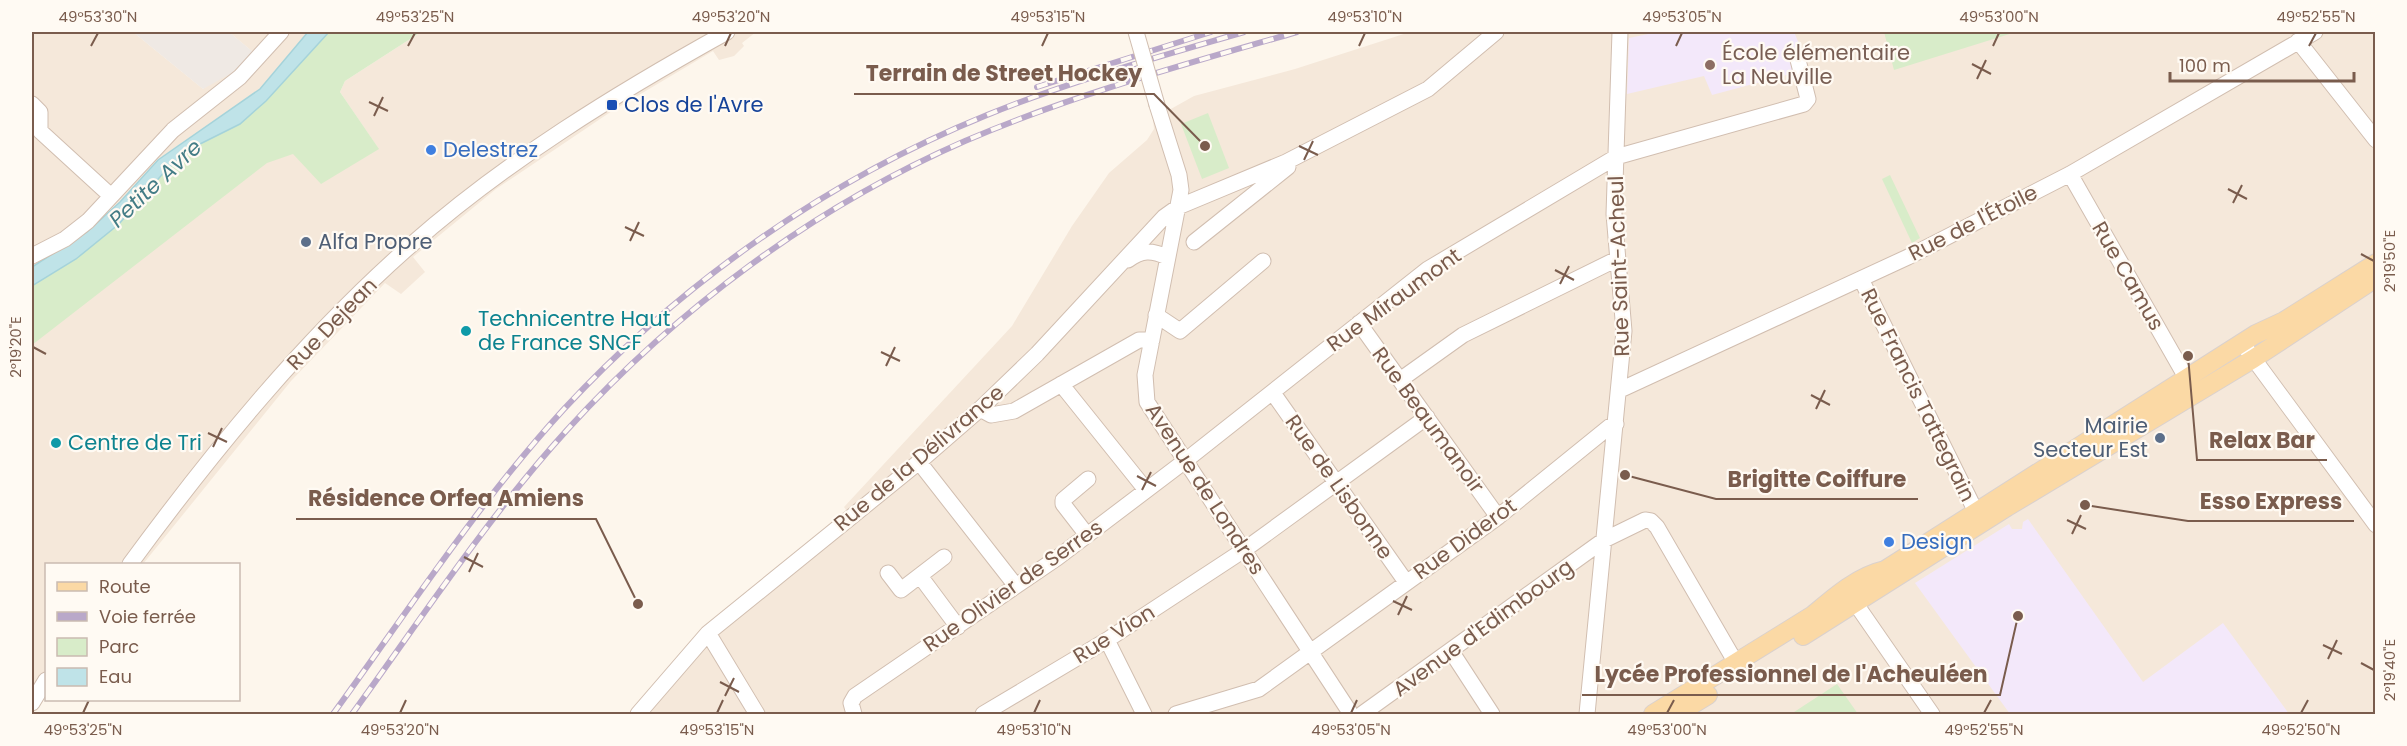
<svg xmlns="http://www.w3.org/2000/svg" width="2407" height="746" font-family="Poppins,sans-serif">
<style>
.residential{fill:#f5e8da}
.industrial{fill:#efe9e4}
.education{fill:#f3e8fa}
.green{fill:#d8ecc9}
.water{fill:#bfe3e8;stroke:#a5d3da;stroke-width:1.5}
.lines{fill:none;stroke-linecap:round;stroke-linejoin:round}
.minor-casing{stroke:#d1beb0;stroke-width:17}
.major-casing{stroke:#dad1cd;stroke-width:20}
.minor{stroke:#fff;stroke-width:15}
.major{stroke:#fbd9a5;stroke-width:18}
.rail-casing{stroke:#b9a8c9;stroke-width:6}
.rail{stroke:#fffaf3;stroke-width:4;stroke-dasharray:11;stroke-linecap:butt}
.minor-bridge-casing{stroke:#d1beb0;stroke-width:17;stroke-linecap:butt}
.minor-bridge{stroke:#fff;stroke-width:15}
.ticks{fill:none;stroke:#7a5c4d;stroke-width:2}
.education-dot{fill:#8d6e63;stroke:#fffaf3;stroke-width:2}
.transit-dot{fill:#1a4fb4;stroke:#fffaf3;stroke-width:2}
.shop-dot{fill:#3f7fe0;stroke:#fffaf3;stroke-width:2}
.service-dot{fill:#5c6f8a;stroke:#fffaf3;stroke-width:2}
.culture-dot{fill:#0f9aa8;stroke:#fffaf3;stroke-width:2}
.labels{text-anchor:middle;stroke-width:4.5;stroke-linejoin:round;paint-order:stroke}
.education-label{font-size:21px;fill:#785e54;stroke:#fffaf3;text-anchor:start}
.transit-label{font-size:21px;fill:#164399;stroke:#fffaf3;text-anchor:start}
.shop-label{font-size:21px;fill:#366cbe;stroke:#fffaf3;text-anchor:start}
.street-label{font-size:21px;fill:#7a5c4d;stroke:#fffaf3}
.service-label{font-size:21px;fill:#4e5e75;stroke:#fffaf3;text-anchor:start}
.culture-label{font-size:21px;fill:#0d838f;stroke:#fffaf3;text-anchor:start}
.water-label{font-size:22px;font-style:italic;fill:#437c86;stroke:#fffaf3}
.leader{fill:none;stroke:#7a5c4d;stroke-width:2}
.callout-dot{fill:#7a5c4d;stroke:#fffaf3;stroke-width:2}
.callout-label{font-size:22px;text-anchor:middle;font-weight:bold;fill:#7a5c4d;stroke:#fffaf3;stroke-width:4.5;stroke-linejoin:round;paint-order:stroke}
.neatline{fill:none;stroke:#7a5c4d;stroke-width:2}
.ticks-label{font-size:15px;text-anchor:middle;fill:#7a5c4d}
</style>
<rect width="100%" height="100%" fill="#fdf6ec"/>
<path class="residential" d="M32,32H133L203,89L253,52L229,32H308L260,89L158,160L120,203L87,232L32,267Z
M421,32H756L742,43L744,46L734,56L719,60L713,51L612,111L496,189L413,257L425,272L401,294L385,283L291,381L143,564H46V696L32,714V286L76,259L119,224L166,170L293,154L378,148L340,92L345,81Z
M1410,32H2375V714H631L849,514L844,507L1012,326L1072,226L1109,173L1147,140L1154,129L1153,119L1194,96L1295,69Z"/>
<path class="industrial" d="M133,32H229L253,52L232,73L203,89Z"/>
<path class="education" d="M1658,32H1794L1803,53L1791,60L1794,73L1712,95L1704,76L1627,94L1629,38Z
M2028,519L2143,682L2223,623L2289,714H2010L1915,583L2009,524L2012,529H2022L2023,522Z"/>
<path class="green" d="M329,32H421L345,81L340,92L379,149L321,184L293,154L267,163L32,345V286L76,259L119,224L166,170L196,146L240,124Z
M1884,32H2016L1894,70Z
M1208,113L1229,168L1202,179L1181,124Z
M1890,175L1920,238L1912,243L1882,179Z
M1837,684L1858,714H1791Z"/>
<path class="water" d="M308,32H329L266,101L240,124L196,146L166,170L119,224L76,259L32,286V267L87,232L120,202L158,160L260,89Z"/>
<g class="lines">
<g class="minor-casing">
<path id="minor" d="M2298,41L2376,140
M32,104L40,112V131L111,196
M1157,105L1179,175L1181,190L1145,375L1147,402L1351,714
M2070,174L2187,379
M1194,242L1288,167
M32,256L65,239L88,221L173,130L240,77L281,32
M1128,260C1142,250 1151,250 1167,257
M1861,279L1975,510
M1156,315L1180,331L1263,261
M1359,323L1498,517
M2242,343L2376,525
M1400,380L1463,335L1617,259
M1061,384L1146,490
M1620,390L1908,257L2070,174L2315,32
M1273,393L1406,582
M980,409L991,415L1014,411L1139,340H1152
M919,462L1016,586
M1087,535L1063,504V500L1088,479
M130,564C213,451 305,338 411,245C506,161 617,93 727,32
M888,573L901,590L944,557
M920,576L958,627
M1849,594L1932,714
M708,633L757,714
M1107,640L1144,714
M1451,651L1492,714
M32,703L46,680
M638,714L708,633L919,462L980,409L1037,354L1164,217L1178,207L1286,162L1428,89L1496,32
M854,714L851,703L855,696L1057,558L1185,461L1428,269L1616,157L1804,104L1808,99L1798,60
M983,714L1107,640L1244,550L1427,417
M1176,714L1259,689L1498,517L1609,427L1616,424
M1362,714L1604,540L1645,520L1651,521L1657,527L1736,663
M1587,714L1624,331L1614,214L1620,32"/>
</g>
<g class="major-casing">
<path id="major" d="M1803,636L2007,507L2253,359L2376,278
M1653,714L1813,615C1834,597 1858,576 1885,570L2256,334L2284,321L2376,263
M1677,714L1708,695"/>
</g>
<use href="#minor" class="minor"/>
<use href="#major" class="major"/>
<g class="rail-casing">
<path id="rail" d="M1037,87L1211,32
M333,714C408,611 478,503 564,409C681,283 827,180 987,115C1070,81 1158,57 1244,32
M352,714C421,619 487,518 567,430C677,309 814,207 965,141C1072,95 1186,64 1297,32"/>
</g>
<use href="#rail" class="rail"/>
<g class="minor-bridge-casing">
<path id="minor-bridge" d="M1136,32L1157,105"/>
</g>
<use href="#minor-bridge" class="minor-bridge"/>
</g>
<path class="ticks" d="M91,46L98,33M408,46L415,33M725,46L731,33M1042,46L1048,33M1359,46L1365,33M1676,46L1682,33M1993,46L1999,33M2309,46L2316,33M1972,64L1991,74M1977,79L1986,60M369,102L388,111M374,116L383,97M1299,146L1318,155M1304,160L1313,141M2228,189L2247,199M2233,203L2242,185M625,227L644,236M630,241L639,222M2361,254L2374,261M1555,270L1574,280M1560,284L1569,266M33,347L46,354M881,352L900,361M886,366L895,347M1811,395L1830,405M1816,409L1825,390M208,433L227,442M213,447L222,428M1137,476L1156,486M1142,490L1151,472M2067,520L2086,529M2072,534L2081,515M464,557L483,567M469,572L478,553M1393,601L1412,610M1398,615L1407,596M2323,645L2342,654M2328,659L2337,640M2361,663L2374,670M720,682L739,692M725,696L734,678M83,713L89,700M400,713L406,700M717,713L723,700M1034,713L1040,700M1351,713L1357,700M1667,713L1674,700M1984,713L1991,700M2301,713L2308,700"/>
<circle class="education-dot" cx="1710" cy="65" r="6"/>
<rect class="transit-dot" x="606" y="99" width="12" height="12" rx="3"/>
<g class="shop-dot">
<circle cx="431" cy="150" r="6"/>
<circle cx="1889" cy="542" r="6"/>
</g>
<g class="service-dot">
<circle cx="306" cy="242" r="6"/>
<circle cx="2160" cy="438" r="6"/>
</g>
<g class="culture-dot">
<circle cx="466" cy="331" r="6"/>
<circle cx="56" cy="443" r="6"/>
</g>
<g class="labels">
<g class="education-label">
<text x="1722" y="60">École élémentaire<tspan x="1722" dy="24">La Neuville</tspan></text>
</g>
<g class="transit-label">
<text x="624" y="112">Clos de l'Avre</text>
</g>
<g class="shop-label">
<text x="443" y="157">Delestrez</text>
<text x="1901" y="549">Design</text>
</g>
<g class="street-label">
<text transform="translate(1973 223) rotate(-27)" y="7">Rue de l'Étoile</text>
<text transform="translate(1619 266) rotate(-92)" y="7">Rue Saint-Acheul</text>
<text transform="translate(2128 276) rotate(60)" y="7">Rue Camus</text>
<text transform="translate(1394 300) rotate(-36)" y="7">Rue Miraumont</text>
<text transform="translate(332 324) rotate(-46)" y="7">Rue Dejean</text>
<text transform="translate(1918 395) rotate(64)" y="7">Rue Francis Tattegrain</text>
<text transform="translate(1428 420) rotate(54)" y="7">Rue Beaumanoir</text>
<text transform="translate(919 458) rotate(-40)" y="7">Rue de la Délivrance</text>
<text transform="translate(1339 487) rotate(55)" y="7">Rue de Lisbonne</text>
<text transform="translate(1205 489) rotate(57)" y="7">Avenue de Londres</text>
<text transform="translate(1465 539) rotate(-36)" y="7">Rue Diderot</text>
<text transform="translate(1013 586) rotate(-35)" y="7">Rue Olivier de Serres</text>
<text transform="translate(1483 628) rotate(-36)" y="7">Avenue d'Edimbourg</text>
<text transform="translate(1114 634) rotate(-32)" y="7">Rue Vion</text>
</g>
<g class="service-label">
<text x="318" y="249">Alfa Propre</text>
<text x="2148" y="433" text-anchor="end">Mairie<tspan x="2148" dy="24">Secteur Est</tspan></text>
</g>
<g class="culture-label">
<text x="478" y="326">Technicentre Haut<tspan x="478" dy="24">de France SNCF</tspan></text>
<text x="68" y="450">Centre de Tri</text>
</g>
<g class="water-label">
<text transform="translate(155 183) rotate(-43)" y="8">Petite Avre</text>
</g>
</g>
<path class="leader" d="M1205 146L1154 94H854M2188 356L2197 460H2327M1625 475L1716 499H1918M638 604L596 519H296M2085 505L2188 521H2354M2018 616L2000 695H1582"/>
<g class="callout-dot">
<circle cx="1205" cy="146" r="6"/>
<circle cx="2188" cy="356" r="6"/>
<circle cx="1625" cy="475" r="6"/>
<circle cx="638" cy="604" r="6"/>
<circle cx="2085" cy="505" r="6"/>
<circle cx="2018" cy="616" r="6"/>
</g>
<g class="callout-label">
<text x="1004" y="81">Terrain de Street Hockey</text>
<text x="2262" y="448">Relax Bar</text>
<text x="1817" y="487">Brigitte Coiffure</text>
<text x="446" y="506">Résidence Orfea Amiens</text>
<text x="2271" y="509">Esso Express</text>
<text x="1791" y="682">Lycée Professionnel de l'Acheuléen</text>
</g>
<rect width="2407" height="746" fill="none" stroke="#fffaf3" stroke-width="66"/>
<rect x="45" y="563" width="195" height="138" fill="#fffaf3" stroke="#cabbb1" stroke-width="1.5"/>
<rect x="57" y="582" width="30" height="9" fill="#fbd9a5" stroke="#cabbb1" stroke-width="1.5"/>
<text x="99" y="593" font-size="18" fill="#7a5c4d">Route</text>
<rect x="57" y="612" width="30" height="9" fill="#b9a8c9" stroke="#cabbb1" stroke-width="1.5"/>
<text x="99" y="623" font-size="18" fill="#7a5c4d">Voie ferrée</text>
<rect x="57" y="638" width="30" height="18" fill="#d8ecc9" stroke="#cabbb1" stroke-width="1.5"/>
<text x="99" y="653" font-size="18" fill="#7a5c4d">Parc</text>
<rect x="57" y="668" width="30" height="18" fill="#bfe3e8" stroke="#cabbb1" stroke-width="1.5"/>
<text x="99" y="683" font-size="18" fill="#7a5c4d">Eau</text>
<path d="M2170 72v9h184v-9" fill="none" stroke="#7a5c4d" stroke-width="3"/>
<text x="2179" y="72" font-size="18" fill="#7a5c4d" stroke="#fffaf3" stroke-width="4.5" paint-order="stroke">100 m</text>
<rect x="33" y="33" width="2341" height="680" class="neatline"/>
<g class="ticks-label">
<text x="98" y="22">49°53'30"N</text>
<text x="415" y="22">49°53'25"N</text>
<text x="731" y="22">49°53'20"N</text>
<text x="1048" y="22">49°53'15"N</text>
<text x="1365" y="22">49°53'10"N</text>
<text x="1682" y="22">49°53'05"N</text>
<text x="1999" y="22">49°53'00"N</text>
<text x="2316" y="22">49°52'55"N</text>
<text transform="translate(2390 261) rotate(-90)" y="5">2°19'50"E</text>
<text transform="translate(16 347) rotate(-90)" y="5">2°19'20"E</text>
<text transform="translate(2390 670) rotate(-90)" y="5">2°19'40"E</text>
<text x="83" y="735">49°53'25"N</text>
<text x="400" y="735">49°53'20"N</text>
<text x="717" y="735">49°53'15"N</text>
<text x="1034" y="735">49°53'10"N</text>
<text x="1351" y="735">49°53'05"N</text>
<text x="1667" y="735">49°53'00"N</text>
<text x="1984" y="735">49°52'55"N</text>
<text x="2301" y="735">49°52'50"N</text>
</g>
</svg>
